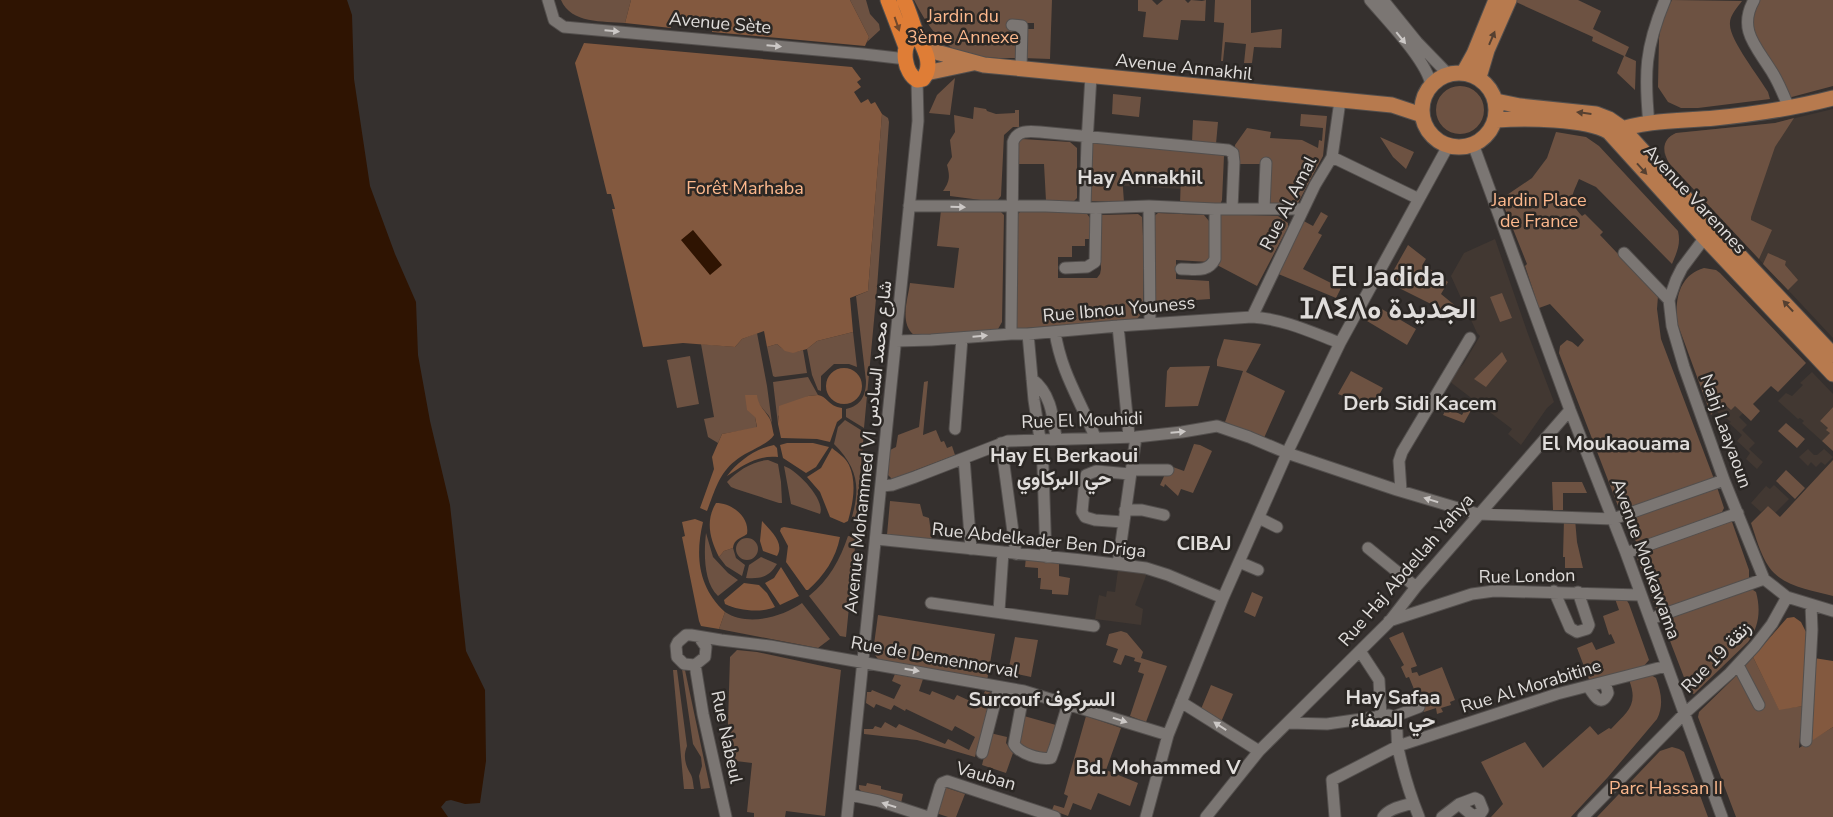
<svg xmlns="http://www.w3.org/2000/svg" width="1833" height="817" font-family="'Nunito Sans',Vazirmatn,'Noto Sans Tifinagh',sans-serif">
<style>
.built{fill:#423832}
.green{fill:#6d5242}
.forest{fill:#83593f}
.water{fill:#2f1402}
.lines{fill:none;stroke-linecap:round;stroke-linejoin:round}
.minor-casing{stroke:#534f4d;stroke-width:13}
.major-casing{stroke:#534f4d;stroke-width:17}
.highway-casing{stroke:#534f4d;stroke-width:17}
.minor{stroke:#7b7673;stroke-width:11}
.major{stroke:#b77a4e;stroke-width:15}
.highway{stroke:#df7d36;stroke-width:15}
.oneway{fill:#73492b}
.oneway2{fill:#ccc8c6}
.oneway3{fill:#554031}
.labels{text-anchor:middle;stroke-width:5;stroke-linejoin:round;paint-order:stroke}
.park-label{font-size:18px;fill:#fcb88d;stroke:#2b2724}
.street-label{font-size:18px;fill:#e0dddb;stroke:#2b2724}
.quarter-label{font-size:20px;font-weight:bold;fill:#e0dddb;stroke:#2b2724}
.town-label{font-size:28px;font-weight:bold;fill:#e0dddb;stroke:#2b2724}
</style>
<rect width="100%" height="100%" fill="#35302e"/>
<path class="built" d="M1833,109V338L1669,163L1664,153V147L1668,138L1676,133L1775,123Z
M1182,174L1181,189L1123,186L1122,175Z
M1495,239L1528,334L1554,402L1547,408L1521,445L1508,434L1512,429L1449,381L1464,363L1480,336L1477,333L1451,276L1464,253Z
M1812,372L1833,394V407L1820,421L1828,428L1830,433L1822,441L1802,423L1804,421L1800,418L1798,419L1778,401L1786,393L1792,396L1803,385L1800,383Z
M1722,402L1735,405L1743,413L1739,417L1747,425L1742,430L1755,443L1749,449L1763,462L1757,469L1746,459L1750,453L1737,441L1742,435L1729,423L1731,422L1726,418L1725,419L1715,410Z
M1808,449L1814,455H1817L1824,449L1833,457L1825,465L1821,462L1816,467L1811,462L1808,466L1799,457Z
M1774,485L1789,499L1775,513L1768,506L1761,512L1751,503L1766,486L1770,489Z
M1118,570L1147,573L1135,605L1143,609L1141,625L1095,619L1099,595L1106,597L1107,591L1115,592Z"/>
<path class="green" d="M561,0H631L625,23C603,21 571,24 561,0Z
M850,0H866L870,14L879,24L880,30L867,42L869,37Z
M914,0H1052L1050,59L1023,58L1024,29H1034V23H1010L1019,28V58C961,59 942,54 914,0Z
M1138,0H1152L1157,5L1163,0H1185L1188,3L1191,0L1202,1L1206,0L1205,21L1181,20L1178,40L1143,37L1146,12L1138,11Z
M1215,0H1251V33L1282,29L1281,48L1254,47L1252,63H1244L1246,44L1225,42L1223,61H1221L1224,23L1214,22Z
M1517,0H1578L1601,11L1593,29L1629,47L1625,56L1636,61L1635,90L1617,73L1624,56L1592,41L1593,37L1516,2Z
M1672,0L1742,1C1737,8 1729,16 1730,25C1730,40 1759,77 1768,92L1770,99L1698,108H1681L1668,102L1658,87L1659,38L1662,20Z
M1757,0H1833V86L1788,98L1750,31Z
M955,78L950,115L929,113L937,95Z
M1436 110a24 24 0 1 1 48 0a24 24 0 1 1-48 0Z
M1113,94L1141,97L1139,117L1112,114Z
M974,107L986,109L987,111L996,114L1015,113V110H1019V127H1013L1004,135L1001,196L996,202L950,196V191H943C950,181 950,176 947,165L952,157L950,140L955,132L954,115L973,119Z
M882,114L888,118L889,122L877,288L864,428L846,417V409C861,406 866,395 866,381L856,296L868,291Z
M1301,114L1327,116L1323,156L1298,203L1269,205L1263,164H1236L1235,145L1247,128L1271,132L1270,138L1302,140L1318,148L1319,140L1322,141L1323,128L1300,126Z
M1794,118L1775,147L1751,217V220L1772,230L1759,259L1669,163C1662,151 1662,139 1676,133L1775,123Z
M1193,120L1218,122L1216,144L1192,142Z
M1556,132L1586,137L1599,146L1678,231C1681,244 1677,252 1672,264L1596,187L1579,179C1571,198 1568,200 1582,216L1585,214L1603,232L1600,235L1658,296L1657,309L1661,339L1714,479L1628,509H1623L1618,506L1559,353L1560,346L1567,340L1572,342L1578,347L1584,340L1550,304L1539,308L1525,266L1527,264L1501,199L1532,178L1547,158Z
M1380,137L1414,152L1406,169L1393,157Z
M1022,139L1070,142L1077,148V198L1072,203L1046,201L1044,164H1016L1017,141Z
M1092,141L1222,154L1224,156L1222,200L1220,205L1180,204L1181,174L1122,175L1124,202L1090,201Z
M941,210H999L1004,215L1002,322L998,329L994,332L914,335C899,323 908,299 910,283L954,288L959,248L937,246Z
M1085,211L1090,218V239H1085V246H1072V257H1058V278H1097L1100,274L1101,269L1100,219L1102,215L1138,214L1142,217L1143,236V312L1136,320L1014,329L1016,216L1020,212Z
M1321,212L1328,216L1318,233L1322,235L1303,269L1341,288L1336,298L1276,273L1300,219L1313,226Z
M1158,213L1204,215L1209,221V262L1176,260V279L1209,281L1210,299L1153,303V217Z
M1219,214L1278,216L1288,223V227L1257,286L1217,265Z
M1408,245L1426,259L1423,264L1448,282L1441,294L1458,308L1453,315L1387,282Z
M1768,253L1786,261L1785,265L1798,280L1788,290L1763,264Z
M1704,268L1716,270L1720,273L1806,363L1778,392L1771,386L1753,404L1760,411L1751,421L1735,406L1731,410L1722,402L1711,415L1678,325C1674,303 1678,275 1704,268Z
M1502,293L1512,318L1500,322L1490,297Z
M1375,305L1416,329L1407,345L1367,321Z
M853,332L857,367L849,364H834L821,376V391L818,390L812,375L807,349L817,341Z
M757,333L767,386L772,423L769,416L758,403L755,417L757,428L722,434L718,443L708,437L704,419L714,417L701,344L735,347L742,339Z
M1224,339L1261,344L1246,372L1285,391L1264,438L1225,422L1243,371L1217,366V360Z
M777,344C785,352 793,353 803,350L807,373L775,377L773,376L767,347Z
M1502,352L1507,361L1486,387L1474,379Z
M690,356L699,404L677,408L667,360Z
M1210,366L1198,406L1165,407L1167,371L1170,367Z
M1351,371L1383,388L1372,407L1338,394Z
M808,377L818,395L808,396L778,416V424L773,382Z
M928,381L923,435L936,430L941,442L944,441L947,448L952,446L955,455L892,479L888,475L890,450L896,447L898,435L919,427L924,382Z
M1469,402L1474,405L1464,423L1443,415L1448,405L1457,410L1456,412L1462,415Z
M1833,407V451L1822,441L1830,433L1826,430L1828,428L1820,421Z
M845,420L864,432L856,521L851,520C861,488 858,468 834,444L838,427Z
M1786,423L1805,439L1797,448L1778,431Z
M1194,444L1200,445L1212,451L1193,493L1181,489L1178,496L1165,484L1164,487L1160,485L1166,472L1172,469L1173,467L1184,471Z
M768,460L778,464L781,482L782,503H779L736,489L731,487L727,482C737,471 753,461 768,460Z
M1833,460V596C1811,590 1783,587 1769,567C1760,554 1756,537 1751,523L1768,506L1780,517Z
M784,466C797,470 826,500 820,514L791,504Z
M1786,470L1805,488L1795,499L1776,481Z
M1552,482H1582L1587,493H1563V510H1553Z
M1717,487L1724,508L1722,512L1644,542H1637L1631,536L1625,519Z
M890,501L920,504L923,516L929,518L932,540L887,535Z
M1564,519H1575L1577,542L1583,568H1565V557H1563Z
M1731,519L1749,570V579L1663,611L1656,608L1635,553Z
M706,533L713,557L728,573L738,580L718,596C703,582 704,551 706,533Z
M848,536L856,537L846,637L840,636L809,596C829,580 840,560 848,536Z
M736 549a11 11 0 1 1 22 0a11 11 0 1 1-22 0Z
M733,548L736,558L745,565L742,576L726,566L719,557L724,551Z
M761,557L777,564C769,577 761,579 746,578L749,565Z
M1026,557L1059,561V576L1070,578L1068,595L1052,594V590L1040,589L1041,578H1038V568L1025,567Z
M1750,588L1756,592C1761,610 1759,627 1748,642L1694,694L1690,693L1662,620Z
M1252,592L1263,597L1255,617L1244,612Z
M1614,596L1626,599L1629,604L1649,660L1643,667L1590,682L1577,648L1592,642L1596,650L1615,643L1611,634L1609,635L1603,616L1619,610Z
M802,603L830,639L818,648L719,629L725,612C748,627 782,617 802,603Z
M878,615L995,634L987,681L880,662L873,652Z
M1121,631L1127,633L1143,652L1141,658L1167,666L1146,722L1130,716L1144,674L1138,672L1141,663L1134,661L1135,658L1125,655L1121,665L1113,662L1118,649L1106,645L1109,634Z
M1403,632L1417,666L1411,668L1412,673L1417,672L1419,676L1442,667L1455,700L1450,702L1451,705L1441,708L1443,712L1437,714L1436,708L1424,712L1420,699H1418L1409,677L1406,678L1401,667L1404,665L1389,638Z
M1015,637L1038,640L1031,677L1008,672Z
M737,650L757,652L841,670L825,816L786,811L785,817H754V813L747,812L752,763L728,760L727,755L730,657Z
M1753,657L1779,709L1803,706L1799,748L1833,727V817H1736L1698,717L1699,712L1734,678Z
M682,669L685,670L710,788L701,789L699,776L702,766L701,757L693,744Z
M673,670H677L687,746C683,756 685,764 690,773C693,777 693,784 694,789H684Z
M895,674L923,679L919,691L930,695L932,691L954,700L957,695L979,705L985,691L992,693L975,757L917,740L864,734V729H873L875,726L881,728L885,722L896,728L899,724L945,744L948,739L969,750L975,737L955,726L952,731L906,709L905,711L894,705L891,710L876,704L874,708L866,703L867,692H871L872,690L894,699L901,685L892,681Z
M1651,675L1656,678C1661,692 1664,705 1657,719L1608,777L1571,817H1491L1503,804L1481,762L1525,742L1543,768L1590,726L1598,735L1609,728L1611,729C1627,712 1639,705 1629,680Z
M1211,685L1233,694L1221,722L1201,709Z
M1024,716L1056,725L1049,754L1023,749L1019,743Z
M1086,716L1121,728L1106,770L1138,783L1130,806L1098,793L1091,810L1073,803L1068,816L1052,810L1054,805L1064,808L1068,796L1064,794Z
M990,733L1007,737L1006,743L1013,753L1006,773L982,765Z
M1672,747L1679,749L1684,752L1708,817H1597L1660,751Z
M867,783L881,786V789L903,794L901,803L862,792L859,789V785L866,786Z
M944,787L965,794L956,817H948L933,812Z"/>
<path class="forest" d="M631,0H850L869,37L865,46L712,32V22L671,18V28L625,23Z
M584,43L852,67L861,79L857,82L861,87L854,92L861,103L868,99L871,104L875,102L882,114L868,291L850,298L853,332L817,341L807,349L793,353L785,351L777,344L767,347L764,331L742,339L735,347L683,343L643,347L612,209H615L611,194H607L575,63Z
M826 386a18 18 0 1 1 36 0a18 18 0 1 1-36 0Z
M745,395H757C758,405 763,408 768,416C772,421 772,428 774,435C768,445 745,452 735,461C719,473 714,493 707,511L700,508L714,469L712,457L722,434L757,427L755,417L747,410Z
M818,395C828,397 828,406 842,408V418L837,422L830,442L817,439L781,438L778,424L779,406L808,396Z
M787,443H813L829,447L816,467L806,473L783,458L780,445Z
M774,445L777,448L778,457C757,455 744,465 727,476C737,462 756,448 774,445Z
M832,448C838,453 846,458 849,465C857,483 853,503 848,521L844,523L830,517L820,492L807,477L821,468Z
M716,503C732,503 750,517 747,534C740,539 734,539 733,548L724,551L719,557C710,539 705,521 716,503Z
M695,519L703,522C695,556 698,587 725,612L719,629L701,626L699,621L682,537L685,536L682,522Z
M762,521C771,531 785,543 777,556L763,551L760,541Z
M784,527L840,537C836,558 824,576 808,590H806L786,562L788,546L780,531L781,528Z
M781,567L799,596L780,605L765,583L774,578Z
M744,583L759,585L767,593L775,607C762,613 739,611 725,604L724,600Z
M1794,617L1801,622L1806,632L1803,706L1779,710L1753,657L1787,618Z
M1814,658L1833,661V727L1810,742Z"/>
<path class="water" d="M0,0H347L352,15L354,79L370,186L395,254L416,302L418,355L430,421L450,505L466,651L485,690L486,761L480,803L465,804L451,800L446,801L441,807L448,817H0Z
M693,230L722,265L710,275L681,240Z"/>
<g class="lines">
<g class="minor-casing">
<path id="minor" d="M548,0L554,20L564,27L863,54L906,59
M1370,0C1387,20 1427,61 1431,85
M1383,0L1417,42L1448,74
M1754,0C1737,30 1757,47 1772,72C1779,83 1784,96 1789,108
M1012,25L1022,26L1021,70
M1649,124C1644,73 1645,48 1665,0
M1473,144L1570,410L1626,553L1722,817
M1332,157L1419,199
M909,206H1046L1096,208L1149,206L1215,209H1303
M1149,206L1150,324
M1085,207L1087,142L1091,76
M1264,209L1266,163
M1709,232L1682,268L1676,280L1669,300L1672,326L1684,367L1724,480L1764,579L1787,597L1833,611
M1624,253L1669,300
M1065,268L1087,267L1095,262L1096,208
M1181,269C1195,269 1208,273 1215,259V209
M1252,317L1315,185L1332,157L1340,101
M1118,326L1129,436
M1055,332C1061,372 1080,400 1095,437
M1011,334L1013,142C1017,130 1029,131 1040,132L1228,150L1233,153L1234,162L1232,209
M1028,334L1034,400L1040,439
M896,341L931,340L1011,334H1028L1118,326L1252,317C1284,319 1311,332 1340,343
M1032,379C1051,393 1053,417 1056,438
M955,429L962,338
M1042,439L1046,557
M1001,443L1016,554
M964,458L971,549
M1131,470H1168
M882,486L892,485L915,477L1008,441L1136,437L1182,432L1217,426L1249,437L1287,453L1397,490L1478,514L1613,519L1724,480
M1401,491L1399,461L1402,452L1470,338
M1125,510H1142L1164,515
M1259,518L1277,527
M1123,522L1095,520L1085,517L1082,512L1085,480L1086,475L1096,471L1130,474
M876,539L1082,560L1146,568L1168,575L1223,598
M1368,548L1416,587
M1626,553L1738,513
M1239,562L1258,570
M1118,564L1136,437
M1554,591L1570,628L1577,632L1587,629L1589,625L1578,592
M931,603L1094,626
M999,611L1003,552
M1650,619L1764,579
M1389,621L1472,594L1494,591L1640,595
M699,637L706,647L705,657L695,665L684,664L677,657L676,646L678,642L686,635H691L721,640L770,646L1024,691L1168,735
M1360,651L1379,680L1381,716
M695,665L703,714L726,817
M1738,665L1759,705
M1588,686C1593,694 1601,709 1608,693L1605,682
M1024,691L1014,744C1019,754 1041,760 1051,758L1055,747L1068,704
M1181,702L1259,751
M1393,717L1419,707
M1288,723L1327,724L1389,715L1393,717C1399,726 1396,737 1398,748C1403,771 1410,795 1419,817
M1806,741L1812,630L1811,605
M982,753L999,687
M850,795L879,801L928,817
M847,817C872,585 895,353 918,121L917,80
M931,817L940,787L942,783L947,781L1055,817
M1146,817L1168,735L1223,598L1287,453L1340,343L1448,146
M1206,817L1259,751L1389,622L1416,587L1570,410
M1335,817L1332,780L1398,746L1557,694L1666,666
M1383,817C1389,808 1403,806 1413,803
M1442,817L1459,804L1475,798L1479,800L1483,810L1481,813L1473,816L1459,804
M1583,817L1684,714L1730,673L1755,646L1772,624L1787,597"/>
</g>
<g class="major-casing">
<path id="major" d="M925,49L984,65L1392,105L1422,115
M1464,72L1474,54L1496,0
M1422 110a37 37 0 1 1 74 0a37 37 0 1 1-74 0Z
M926,73L973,63
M1479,77L1487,50L1509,0
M1496,101L1520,106L1596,114L1609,119L1622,128L1690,203L1833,355
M1496,120C1523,118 1587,118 1609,132L1705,238L1833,374
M1615,131C1646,120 1682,121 1715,118C1755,114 1794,108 1833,98"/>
</g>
<g class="highway-casing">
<path id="highway" d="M888,0L906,47
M904,0C908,9 911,18 914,27C920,43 936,62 923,79L917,80C905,73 900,48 912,38H917L921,42"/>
</g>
<use href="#minor" class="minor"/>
<use href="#major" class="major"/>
<use href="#highway" class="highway"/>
</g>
<defs><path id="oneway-solid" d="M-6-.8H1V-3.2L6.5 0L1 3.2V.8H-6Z" transform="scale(1.25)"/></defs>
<use class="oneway" href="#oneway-solid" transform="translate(897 24) rotate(71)"/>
<g class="oneway2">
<use href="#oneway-solid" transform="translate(612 31) rotate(5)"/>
<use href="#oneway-solid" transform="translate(1401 38) rotate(51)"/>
<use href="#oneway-solid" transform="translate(774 46) rotate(5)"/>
<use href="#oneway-solid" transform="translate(958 207) rotate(1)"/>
<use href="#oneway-solid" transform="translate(980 336) rotate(-5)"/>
<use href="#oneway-solid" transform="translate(1178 432) rotate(-5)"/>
<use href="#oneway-solid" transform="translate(1431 500) rotate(-163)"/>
<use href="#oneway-solid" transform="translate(912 670) rotate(9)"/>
<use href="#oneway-solid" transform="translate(1120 720) rotate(17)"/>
<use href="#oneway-solid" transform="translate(1220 726) rotate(-147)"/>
<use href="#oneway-solid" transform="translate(889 805) rotate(-163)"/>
</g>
<g class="oneway3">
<use href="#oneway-solid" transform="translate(1492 38) rotate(-67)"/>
<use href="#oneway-solid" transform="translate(1584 113) rotate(-173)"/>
<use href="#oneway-solid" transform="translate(1642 169) rotate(48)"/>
<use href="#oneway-solid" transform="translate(1788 306) rotate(-133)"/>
</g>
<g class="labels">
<g class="park-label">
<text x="963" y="22">Jardin du<tspan x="963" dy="21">3ème Annexe</tspan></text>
<text x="745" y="194">Forêt Marhaba</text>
<text x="1539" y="206">Jardin Place<tspan x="1539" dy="21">de France</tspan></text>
<text x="1666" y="794">Parc Hassan II</text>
</g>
<g class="street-label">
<text transform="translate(720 23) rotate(5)" y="6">Avenue Sète</text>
<text transform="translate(1184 67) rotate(6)" y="6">Avenue Annakhil</text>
<text transform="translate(1695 199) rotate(47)" y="6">Avenue Varennes</text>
<text transform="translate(1288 203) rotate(-63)" y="6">Rue Al Amal</text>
<text transform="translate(1119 309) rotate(-5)" y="6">Rue Ibnou Youness</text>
<text transform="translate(1082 420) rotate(-2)" y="6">Rue El Mouhidi</text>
<text transform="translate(1726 431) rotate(70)" y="6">Nahj Laayaoun</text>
<text transform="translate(868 447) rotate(-84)" y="6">Avenue Mohammed VI شارع محمد السادس</text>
<text transform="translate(1039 540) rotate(6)" y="6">Rue Abdelkader Ben Driga</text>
<text transform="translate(1646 559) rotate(70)" y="6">Avenue Moukawama</text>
<text transform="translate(1406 570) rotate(-49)" y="6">Rue Haj Abdellah Yahya</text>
<text transform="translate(1527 576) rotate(-1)" y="6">Rue London</text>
<text transform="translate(935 657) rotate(10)" y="6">Rue de Demennorval</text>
<text transform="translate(1716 657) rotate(-46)" y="6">Rue 19 زنقة</text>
<text transform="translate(1531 686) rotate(-17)" y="6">Rue Al Morabitine</text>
<text transform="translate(727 737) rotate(78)" y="6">Rue Nabeul</text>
<text transform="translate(986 776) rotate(16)" y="6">Vauban</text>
</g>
<g class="quarter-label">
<text x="1140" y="184">Hay Annakhil</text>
<text x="1420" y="410">Derb Sidi Kacem</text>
<text x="1616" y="450">El Moukaouama</text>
<text x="1064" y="462">Hay El Berkaoui<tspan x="1064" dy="23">حي البركاوي</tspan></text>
<text x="1204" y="550">CIBAJ</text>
<text x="1393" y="704">Hay Safaa<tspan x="1393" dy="23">حي الصفاء</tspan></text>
<text x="1042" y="706">Surcouf السركوف</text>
<text x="1158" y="774">Bd. Mohammed V</text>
</g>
<g class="town-label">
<text x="1388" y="286">El Jadida<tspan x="1388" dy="32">ⵊⴷⵉⴷⴰ الجديدة</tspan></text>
</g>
</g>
</svg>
